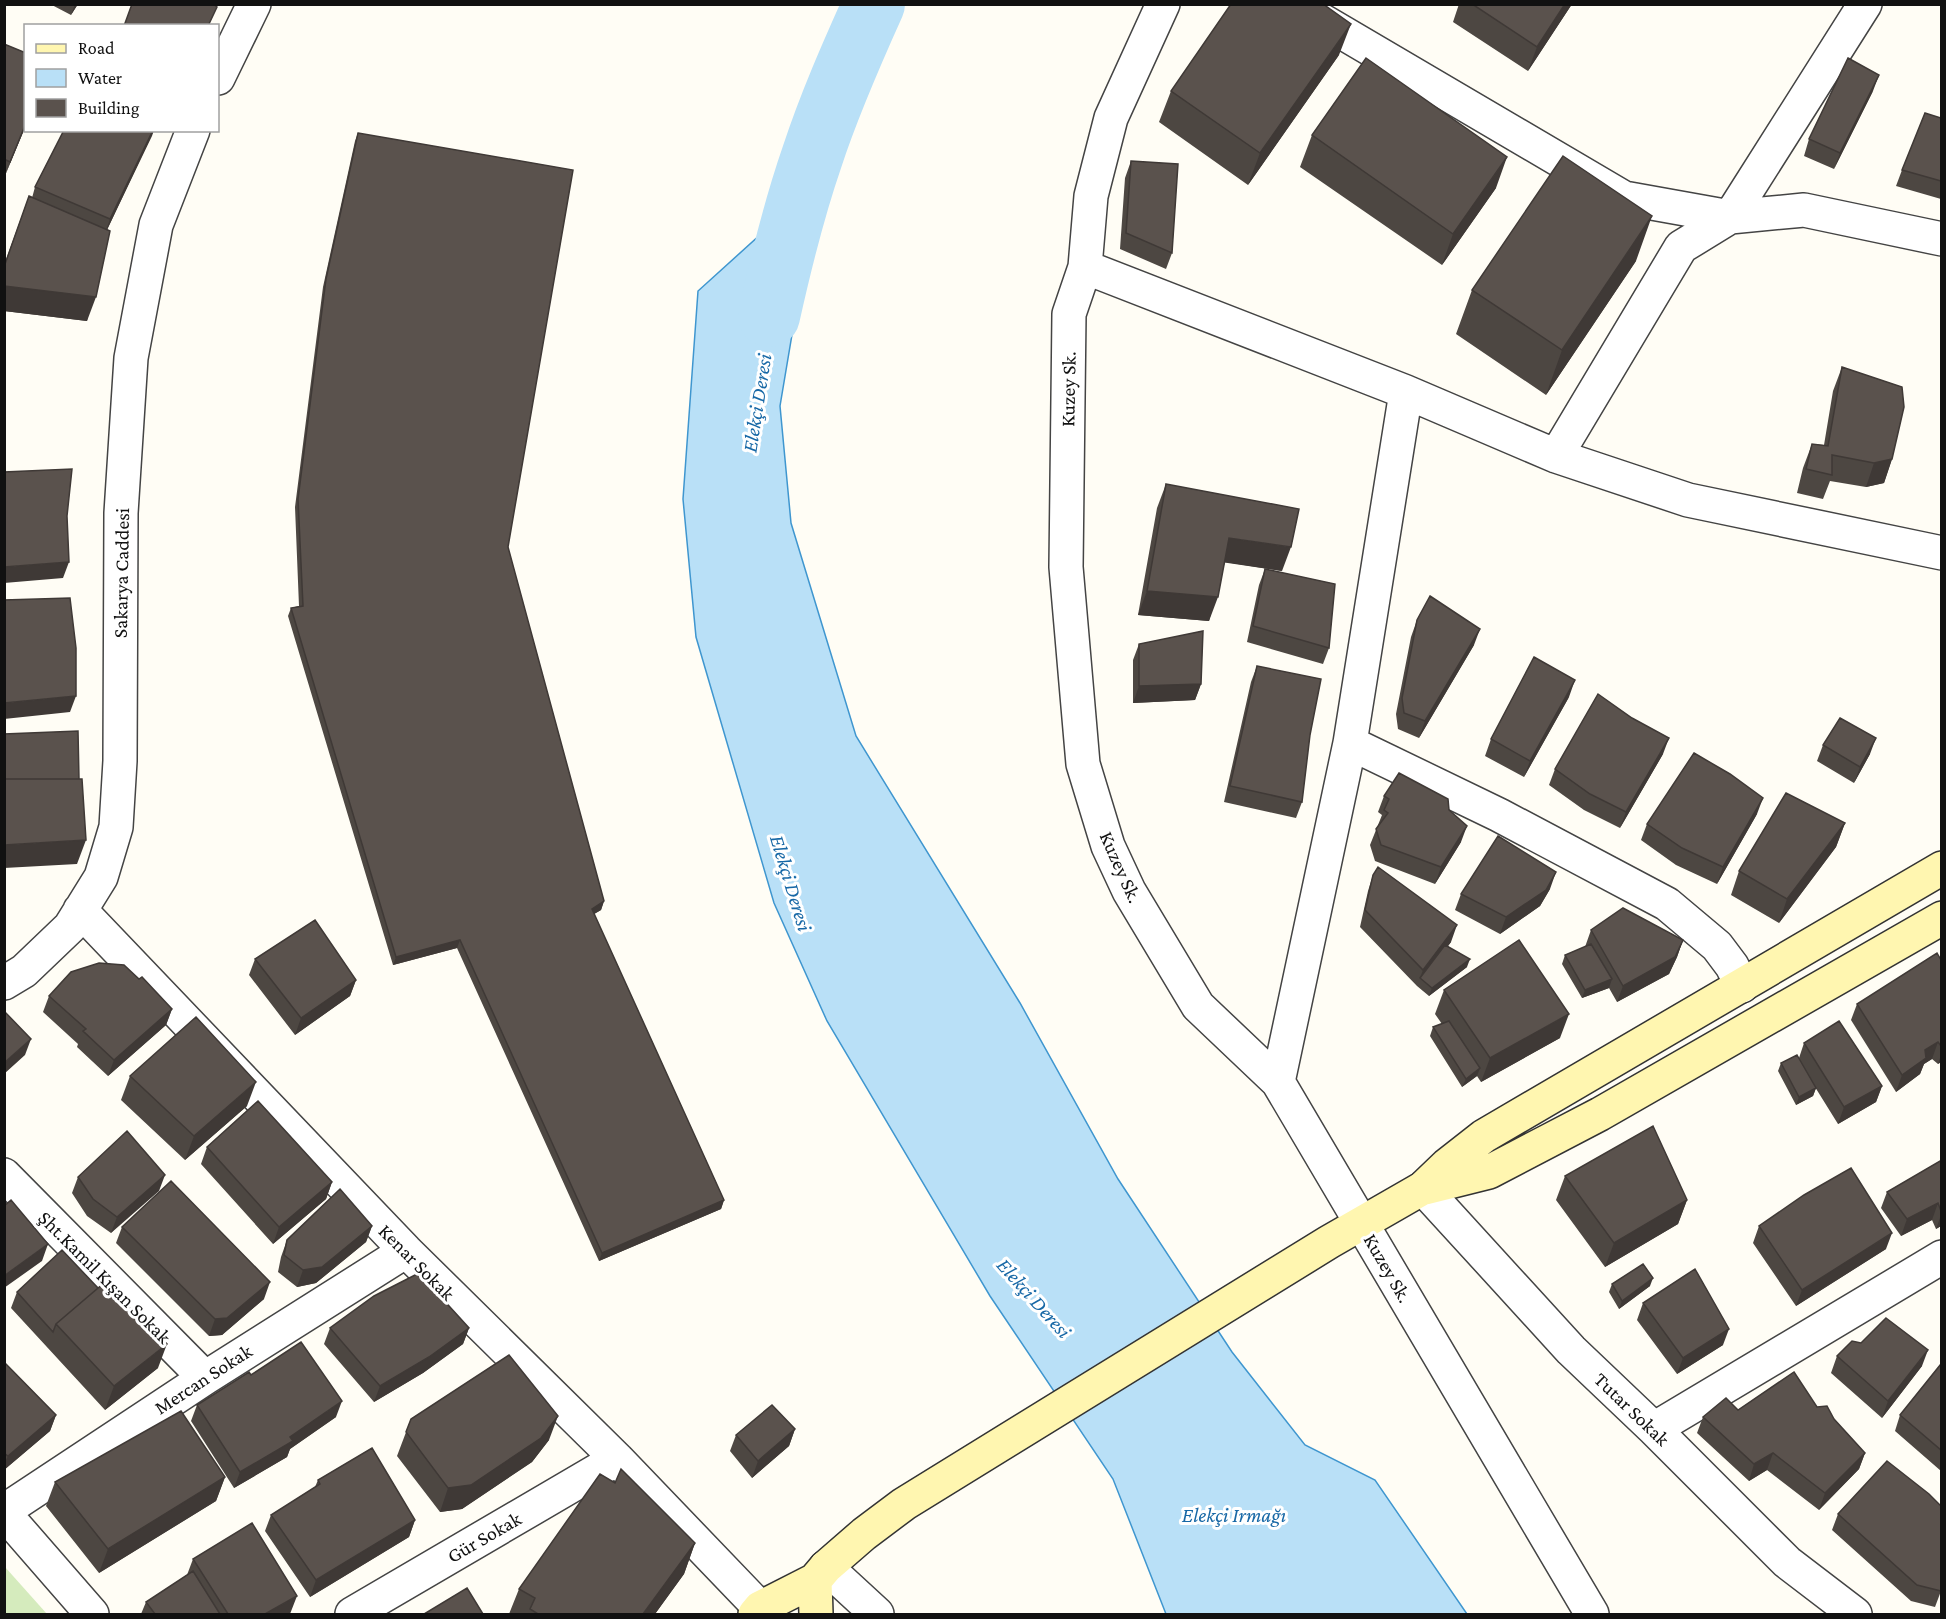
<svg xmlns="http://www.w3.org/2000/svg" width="1946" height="1619" font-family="'Crimson Pro',serif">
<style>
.green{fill:#d5ebbd}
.water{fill:#b9e0f7;stroke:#3f96cf;stroke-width:1.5}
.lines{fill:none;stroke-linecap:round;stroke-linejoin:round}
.river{stroke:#b9e0f7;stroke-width:62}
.minor-casing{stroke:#444;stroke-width:36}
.tertiary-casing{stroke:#444;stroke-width:36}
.secondary-casing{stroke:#333;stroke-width:36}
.minor{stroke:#fff;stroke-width:33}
.tertiary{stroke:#fff;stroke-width:33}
.secondary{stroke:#fff6b0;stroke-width:33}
.wall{fill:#4d4742}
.shaded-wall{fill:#3f3936}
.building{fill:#5a524d;stroke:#3f3936;stroke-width:1.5}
.labels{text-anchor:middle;stroke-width:6;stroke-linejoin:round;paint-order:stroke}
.street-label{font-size:20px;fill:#111;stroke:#fff}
.water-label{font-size:21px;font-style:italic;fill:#1768a6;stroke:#fff}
</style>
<rect width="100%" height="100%" fill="#fffdf5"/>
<path class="green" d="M5,1567L47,1614H5Z"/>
<path class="water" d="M782,215L802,275L780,406L791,523L856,736L1020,1003L1118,1179L1232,1352L1305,1445L1375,1480L1467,1614H1166L1113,1479L990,1296L827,1021L774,903L696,637L683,499L698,291Z"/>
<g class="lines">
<path class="river" d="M769,316C781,262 794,209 812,157C829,105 851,55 874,4"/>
<g class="minor-casing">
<path id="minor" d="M1163,4L1111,118L1091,196L1085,267L1069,314L1066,567L1083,764L1108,846L1129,891L1198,1006L1278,1082L1592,1614
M1294,4L1624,198L1730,217L1804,210L1942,239
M218,78L254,4
M1085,267L1406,392L1556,456L1688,500L1942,553
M1556,456L1681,247L1730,217L1865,4
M1350,743L1499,815L1667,904L1717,946L1732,966L1742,986
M80,910L406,1251L617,1459L760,1608
M4,983L24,971L70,927L101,877L116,827L120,761L121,513L131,358L156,225L193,130
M1278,1082L1350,743L1406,392
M4,1175L205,1378
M1423,1188L1571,1350L1654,1429L1787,1562L1855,1614
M1654,1429L1942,1257
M4,1513L16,1503L205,1378L406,1251
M4,1513L92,1614
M352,1614L617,1459"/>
</g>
<g class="tertiary-casing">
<path id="tertiary" d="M826,1567L877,1614"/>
</g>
<g class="secondary-casing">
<path id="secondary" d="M1425,1188L1489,1172L1600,1114L1942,918
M815,1580L816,1614
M755,1614L760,1608L815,1580L826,1567L864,1534L904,1504L1329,1242L1423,1188L1447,1165L1484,1136L1942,868"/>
</g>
<use href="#minor" class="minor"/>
<use href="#tertiary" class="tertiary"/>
<use href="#secondary" class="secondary"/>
</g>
<path class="wall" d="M50,4H78L71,15Z
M1459,4H1572L1528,71L1453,22Z
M4,44L26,53V125L4,178Z
M1339,55L1248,185L1159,122L1171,91Z
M1873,91L1834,169L1804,156L1809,139Z
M1941,118V199L1896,186L1902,170Z
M64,130H154L107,230L87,321L4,311V265L29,196L32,198L35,187Z
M358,133L508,547L604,901L601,910L594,914L724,1200L721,1209L599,1261L457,948L393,965L288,616L291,608L299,606L295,507L323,287L355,141Z
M1312,135L1496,188L1442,265L1300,167Z
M1131,161L1172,253L1166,269L1120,249L1125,178Z
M1636,261L1546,395L1456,334L1472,290Z
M1842,367L1892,459L1884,483L1866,487L1830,481L1823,499L1797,493L1803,468L1812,444L1824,445L1833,391Z
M1166,484L1282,571L1225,562L1209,621L1138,615L1157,508Z
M1265,569L1329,648L1323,664L1247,642L1259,585Z
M1417,620L1474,645L1419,738L1398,729L1396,714L1411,637Z
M1139,644L1201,684L1195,700L1133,703V660Z
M1257,666L1302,802L1296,818L1224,802L1251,682Z
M1569,697L1524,777L1485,756L1491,739Z
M1823,745L1870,754L1854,783L1817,761Z
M1663,754L1620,828L1584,810L1549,785L1555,769Z
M1384,796L1449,810L1461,842L1435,884L1375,861L1370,845L1382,815L1378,812Z
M1757,814L1717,884L1676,865L1641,840L1647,824Z
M1845,823L1836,847L1779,923L1731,895L1739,871Z
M1373,875L1451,942L1448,946L1467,967L1429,996L1417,986L1360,927L1368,891Z
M1550,889L1540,906L1500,934L1455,910L1461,894Z
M1591,930L1683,940L1677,957L1669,974L1617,1002L1609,988L1582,998L1562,964L1565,955L1585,947Z
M255,959L356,980L350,996L295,1035L249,975Z
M1941,960V1062L1938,1064L1932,1059L1924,1064L1920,1074L1896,1092L1851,1020L1857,1004Z
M1444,990L1560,1038L1481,1082L1477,1076L1462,1087L1430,1036L1433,1027L1442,1024L1435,1014Z
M49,996L172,1009L166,1025L108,1076L77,1047L78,1044L43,1012Z
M1804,1043L1882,1086L1876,1102L1838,1124L1815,1087L1816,1088L1813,1096L1796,1105L1778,1071L1781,1063L1799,1058Z
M130,1076L247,1106L185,1160L121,1100Z
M207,1147L332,1182L326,1199L273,1244L201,1164Z
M1941,1163V1226L1936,1229L1932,1220L1901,1236L1881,1208L1887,1192Z
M165,1175L111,1233L87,1216L72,1193L78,1177Z
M1565,1176L1687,1200L1678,1224L1605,1267L1556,1200Z
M372,1226L366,1242L316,1283L297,1287L278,1272L281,1257L287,1240Z
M1759,1226L1886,1249L1796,1306L1753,1243Z
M122,1227L264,1299L222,1335L209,1336L116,1243Z
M1612,1284L1650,1286L1619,1309L1609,1292Z
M17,1292L158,1368L105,1410L11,1308Z
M1643,1303L1723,1345L1677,1374L1637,1320Z
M330,1328H469L463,1344L423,1373L374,1402L324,1344Z
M1861,1343L1922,1366L1882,1418L1831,1373L1837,1356Z
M4,1362L56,1415L50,1431L4,1470Z
M1941,1364V1471L1895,1431L1900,1415Z
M251,1375L336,1417L290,1449L287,1457L234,1488L191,1421L197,1405Z
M1817,1407L1834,1419L1865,1453L1859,1469L1819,1510L1767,1470L1749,1481L1697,1433L1703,1417Z
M411,1419L549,1440L532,1462L462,1509L440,1512L397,1456Z
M795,1429L789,1446L752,1478L730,1451L736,1435Z
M225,1477L216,1501L99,1573L46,1506L55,1482Z
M318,1480L415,1520L409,1537L310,1597L265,1531L271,1515L315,1487Z
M1838,1514L1941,1591L1935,1607L1911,1601L1832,1530Z
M695,1543L684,1574L655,1614H509L519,1589Z
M193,1559L290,1614H141L146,1602L187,1575Z"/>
<path class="shaded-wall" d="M75,4H78L71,15Z
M1565,4H1572L1528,71L1537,47Z
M1351,24L1339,55L1248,185L1260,153Z
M1879,75L1873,91L1834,169L1840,153Z
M26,123V125L4,178L10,162Z
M153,130H154L152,136L104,236L110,219Z
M1507,157L1496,188L1442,265L1453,234Z
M1652,216L1636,261L1546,395L1562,350Z
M4,286L96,297L87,321L4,311Z
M1892,459L1884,483L1866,487L1874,463Z
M1229,538L1291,547L1282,571L1221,562Z
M69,562L63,578L4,583V567Z
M1147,591L1218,597L1209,621L1138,615Z
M1480,629L1474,645L1419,738L1425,721Z
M1575,680L1569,697L1524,777L1530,761Z
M1201,684L1195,700L1133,703L1139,686Z
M76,696L70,712L4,719V703Z
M1669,738L1663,754L1620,828L1626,812Z
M1876,738L1870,754L1854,783L1860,767Z
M1763,798L1757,814L1717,884L1723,867Z
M1845,823L1836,847L1779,923L1787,899Z
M1467,826L1461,842L1435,884L1441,867Z
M86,840L77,864L4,868V845Z
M1556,872L1550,889L1540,906L1500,934L1506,917Z
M604,901L601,910L589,917L592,909Z
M1457,925L1451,942L1422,980L1420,978L1423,970Z
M460,940L457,948L393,965L396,957Z
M1683,940L1677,957L1669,974L1617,1002L1623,986Z
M1470,959L1467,967L1429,996L1432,988Z
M1612,979L1609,988L1582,998L1585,990Z
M356,980L350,996L295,1035L301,1018Z
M172,1009L166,1025L108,1076L114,1060Z
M1569,1014L1560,1038L1481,1082L1490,1058Z
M31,1039L25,1055L4,1074V1063Z
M1938,1042L1932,1059L1924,1064L1920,1074L1896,1092L1902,1075L1925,1050Z
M1941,1055V1062L1938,1064Z
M1480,1068L1477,1076L1462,1087L1466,1079Z
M256,1082L247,1106L185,1160L194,1136Z
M1882,1086L1876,1102L1838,1124L1844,1107Z
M1816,1088L1813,1096L1796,1105L1799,1097Z
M165,1175L159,1191L111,1233L117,1217Z
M332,1182L326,1199L273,1244L279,1227Z
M724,1200L721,1209L599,1261L602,1253Z
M1687,1200L1678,1224L1605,1267L1614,1243Z
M1938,1203L1932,1220L1901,1236L1907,1219Z
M1941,1215V1226L1936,1229Z
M372,1226L366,1242L316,1283L297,1287L303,1270Z
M1892,1233L1886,1249L1796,1306L1802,1290Z
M48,1244L42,1261L4,1288V1276Z
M1653,1278L1650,1286L1619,1309L1622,1301Z
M270,1282L264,1299L222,1335L209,1336L215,1319Z
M469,1328L463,1344L423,1373L374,1402L380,1386Z
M1729,1329L1723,1345L1677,1374L1683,1358Z
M167,1344L158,1368L105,1410L114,1386Z
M1928,1350L1922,1366L1882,1418L1888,1401Z
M342,1401L336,1417L290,1449L287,1457L234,1488L240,1472Z
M56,1415L50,1431L4,1470V1464L8,1456Z
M558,1416L549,1440L532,1462L462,1509L440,1512L448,1488Z
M795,1429L789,1446L752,1478L758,1461Z
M1773,1453L1767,1470L1749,1481L1754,1464Z
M1865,1453L1859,1469L1819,1510L1825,1493Z
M225,1477L216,1501L99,1573L108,1549Z
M415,1520L409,1537L310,1597L316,1580Z
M695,1543L684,1574L655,1614H643Z
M297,1596L290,1614H265Z"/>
<path class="building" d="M132,4H213L217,7L208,26H124Z
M1231,4H1323L1351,24L1260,153L1171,91Z
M1472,4H1565L1537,47Z
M4,44L26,53V123L10,162L4,159Z
M1366,58L1507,157L1453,234L1312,135Z
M1848,58L1879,75L1840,153L1809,139Z
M1925,113L1941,118V181L1902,170Z
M64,130H153L110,219L35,187Z
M358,133L573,170L508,547L604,901L592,909L724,1200L602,1253L460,940L396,957L291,608L303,606L298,499L326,279Z
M1563,156L1652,216L1562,350L1472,290Z
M1131,161L1178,164L1172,253L1126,233Z
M29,196L110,231L96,297L4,286V267Z
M1842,367L1902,387L1904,407L1892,459L1874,463L1832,455V475L1806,469L1812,444L1828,446Z
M72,469L67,516L69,562L4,567V472Z
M1166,484L1299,509L1291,547L1229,538L1218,597L1147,591Z
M1265,569L1335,584L1329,648L1253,626Z
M1430,596L1480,629L1425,721L1404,713L1402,698L1417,620Z
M70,598L76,648V696L4,703V600Z
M1203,631L1201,684L1139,686V644Z
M1534,657L1575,680L1530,761L1491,739Z
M1257,666L1321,679L1310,735L1302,802L1230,786Z
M1598,694L1632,718L1669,738L1626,812L1590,794L1555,769Z
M1840,718L1876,738L1860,767L1823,745Z
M78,731L79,779H4V734Z
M1694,753L1730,774L1763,798L1723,867L1682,848L1647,824Z
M1399,773L1448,799L1449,810L1467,826L1441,867L1381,845L1376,829L1388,813L1384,810L1389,799L1384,796Z
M4,779H82L86,840L4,845Z
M1786,793L1845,823L1787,899L1739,871Z
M1498,836L1556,872L1546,890L1506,917L1461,894Z
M1378,867L1457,925L1423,970L1365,910L1373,875Z
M1623,908L1683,940L1675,957L1623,986L1591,930Z
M315,920L356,980L301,1018L255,959Z
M1519,940L1569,1014L1490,1058L1444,990Z
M1591,944L1612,979L1585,990L1565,955Z
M1445,945L1470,959L1432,988L1420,978Z
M1937,953L1941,960V1046L1938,1042L1925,1050L1926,1058L1902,1075L1857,1004Z
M99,963L124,965L139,979L142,977L172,1009L114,1060L83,1031L86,1029L49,996L71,972Z
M4,1011L31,1039L4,1063Z
M196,1017L256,1082L194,1136L130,1076Z
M1449,1021L1480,1068L1466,1079L1433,1027Z
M1839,1021L1882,1086L1844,1107L1804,1043Z
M1797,1055L1816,1088L1799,1097L1781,1063Z
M258,1101L332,1182L279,1227L207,1147Z
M1653,1126L1687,1200L1614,1243L1565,1176Z
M127,1131L165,1175L117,1217L93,1199L78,1177Z
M1940,1161L1941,1163V1211L1938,1203L1907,1219L1887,1192Z
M1851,1168L1892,1233L1802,1290L1759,1226L1804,1195Z
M171,1181L270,1282L227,1318L215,1319L122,1227Z
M340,1189L372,1226L322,1267L303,1270L284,1255L287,1240Z
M11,1200L48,1244L4,1276V1206Z
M62,1250L98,1288L56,1324L53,1332L17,1292Z
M1643,1264L1653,1278L1622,1301L1612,1284Z
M1695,1269L1729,1329L1683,1358L1643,1303Z
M419,1273L469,1328L429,1357L380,1386L330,1328L374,1296Z
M104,1283L167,1344L114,1386L56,1324Z
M1886,1318L1928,1350L1888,1401L1837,1356L1852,1341L1861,1343Z
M301,1342L342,1401L290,1437L293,1441L240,1472L197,1405L249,1372L251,1375Z
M509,1355L558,1416L541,1438L471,1485L448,1488L406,1432L411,1419Z
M4,1362L56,1415L8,1456L4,1453Z
M1941,1364V1450L1900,1415Z
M1794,1372L1817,1407L1827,1406L1834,1419L1865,1453L1825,1493L1773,1453L1754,1464L1703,1417L1726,1398L1738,1410Z
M772,1405L795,1429L758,1461L736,1435Z
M181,1411L225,1477L108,1549L55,1482Z
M372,1448L415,1520L316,1580L271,1515L320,1484L318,1480Z
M1887,1461L1929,1494L1941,1506V1591L1917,1585L1838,1514Z
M621,1469L695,1543L643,1614H538L530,1609L535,1598L519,1589L600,1474L615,1483Z
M252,1523L297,1596L265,1614H228L193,1559Z
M193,1571L220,1614H155L146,1602Z
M467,1588L483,1614H424Z"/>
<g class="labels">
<g class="street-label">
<text transform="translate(1068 389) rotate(-89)" y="7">Kuzey Sk.</text>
<text transform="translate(121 573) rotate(-89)" y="7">Sakarya Caddesi</text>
<text transform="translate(1121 867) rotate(66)" y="7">Kuzey Sk.</text>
<text transform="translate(417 1262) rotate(45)" y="7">Kenar Sokak</text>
<text transform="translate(1388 1268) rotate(60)" y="7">Kuzey Sk.</text>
<text transform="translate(105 1277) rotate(45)" y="7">Şht.Kamil Kışan Sokak</text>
<text transform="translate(203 1379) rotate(-33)" y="7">Mercan Sokak</text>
<text transform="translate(1632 1409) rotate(44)" y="7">Tutar Sokak</text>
<text transform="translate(484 1537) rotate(-30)" y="7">Gür Sokak</text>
</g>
<g class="water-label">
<text transform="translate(757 403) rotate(-81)" y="7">Elekçi Deresi</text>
<text transform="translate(791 883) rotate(73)" y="7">Elekçi Deresi</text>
<text transform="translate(1034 1298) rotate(48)" y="7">Elekçi Deresi</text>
<text x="1234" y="1522">Elekçi Irmağı</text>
</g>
</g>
<rect width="1946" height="1619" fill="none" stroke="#111111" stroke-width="12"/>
<rect x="24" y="24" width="195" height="108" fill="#ffffff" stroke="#a0a0a0" stroke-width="1.5"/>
<rect x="36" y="44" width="30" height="9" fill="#fff6b0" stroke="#a0a0a0" stroke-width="1.5"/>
<text x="78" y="54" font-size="18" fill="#111111">Road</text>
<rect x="36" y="69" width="30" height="18" fill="#b9e0f7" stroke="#a0a0a0" stroke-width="1.5"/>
<text x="78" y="84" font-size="18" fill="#111111">Water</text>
<rect x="36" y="99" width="30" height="18" fill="#5a524d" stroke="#a0a0a0" stroke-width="1.5"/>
<text x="78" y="114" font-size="18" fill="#111111">Building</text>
</svg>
